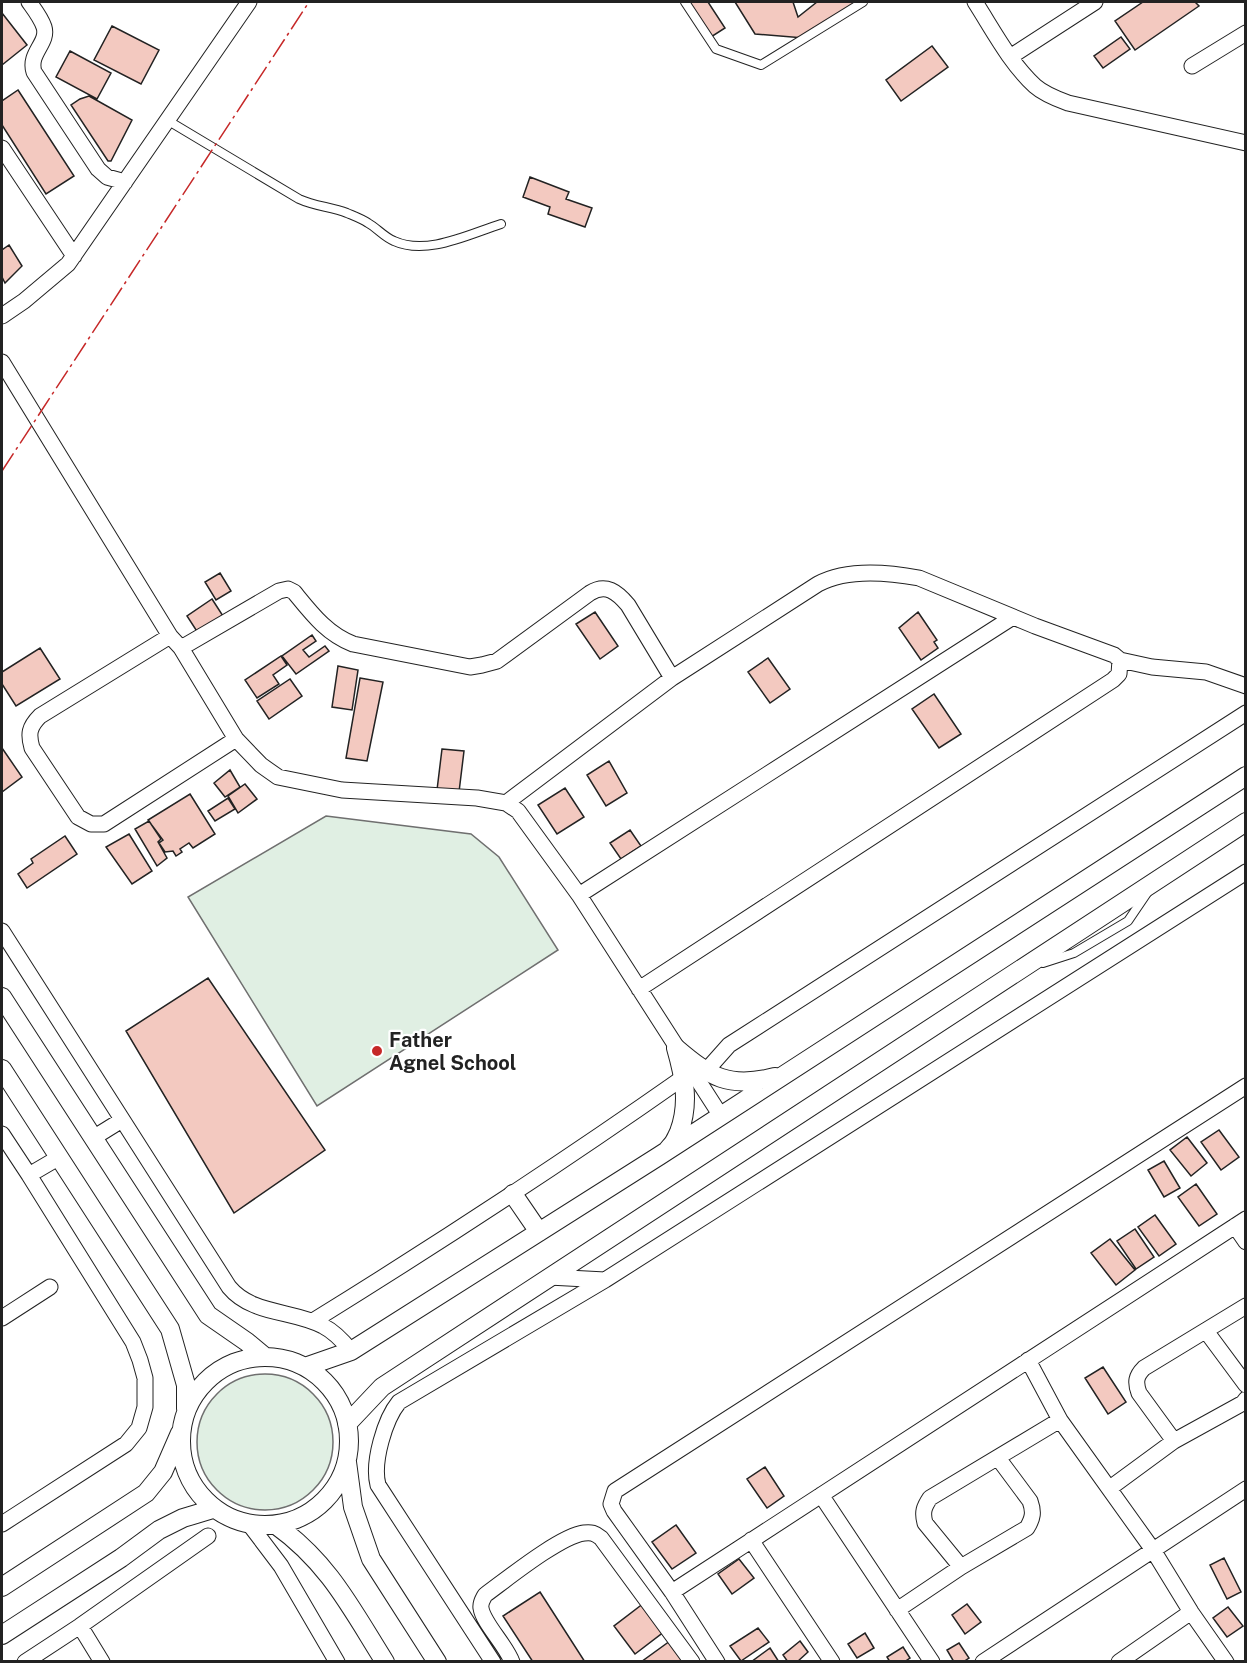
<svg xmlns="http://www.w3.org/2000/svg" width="1247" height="1663" font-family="'Public Sans',sans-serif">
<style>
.green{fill:#e0efe3;stroke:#6f6f6f;stroke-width:1.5}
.building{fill:#f3c9c0;stroke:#222;stroke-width:1.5}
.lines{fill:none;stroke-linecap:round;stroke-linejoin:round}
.service-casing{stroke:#222;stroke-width:10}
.minor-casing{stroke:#222;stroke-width:17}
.tertiary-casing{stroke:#222;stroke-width:20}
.service{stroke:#fff;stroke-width:8}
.minor{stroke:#fff;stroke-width:15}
.tertiary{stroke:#fff;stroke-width:18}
.power{stroke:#c62828;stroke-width:1.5;stroke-dasharray:21 4.5 3 4.5;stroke-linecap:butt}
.poi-dot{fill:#c62828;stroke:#fff;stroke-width:2}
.labels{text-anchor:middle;stroke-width:4.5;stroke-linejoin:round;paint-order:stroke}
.poi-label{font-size:20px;font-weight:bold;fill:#222;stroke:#fff;text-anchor:start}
</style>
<rect width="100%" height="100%" fill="#fff"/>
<path class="green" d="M326,816L471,834L499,857L558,950L317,1106L188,897Z
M197 1442a68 68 0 1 1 136 0a68 68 0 1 1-136 0Z"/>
<path class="building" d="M687,2H708L725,28L711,37Z
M735,2H793L798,17L817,2H858L804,38L755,34Z
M1143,2H1195L1199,6L1135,50L1115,21Z
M2,13L27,45L2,65Z
M112,26L159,50L141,84L94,60Z
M1121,37L1130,49L1103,68L1094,56Z
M932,46L948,67L901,101L886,80Z
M70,51L111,73L97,99L56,77Z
M18,90L74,176L46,194L2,125V101Z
M89,96L132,120L111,161H108L71,105L80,99Z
M530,177L569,192L566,199L592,208L585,227L548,214L550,207L523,197Z
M9,245L22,266L5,283L2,277V250Z
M220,573L231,591L216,600L205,582Z
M212,599L223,616L198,633L187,616Z
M595,612L618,646L600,659L576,624Z
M918,612L937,640L934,642L938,648L921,660L899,628Z
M312,635L316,641L303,650L309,657L325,646L329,651L296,674L282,656Z
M40,648L60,679L16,706L2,684V672Z
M281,656L287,665L273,675L279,684L257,698L245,680Z
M768,658L790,689L770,703L748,672Z
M338,666L358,670L352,710L332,707Z
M360,678L383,682L367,761L346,758Z
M290,679L302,696L269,719L257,701Z
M934,694L961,734L939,748L912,709Z
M2,748L22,777L2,792Z
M442,749L464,751L459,792L437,790Z
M609,761L627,793L606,806L587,775Z
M230,770L240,787L225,797L214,783Z
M245,784L257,799L238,813L228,796Z
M565,788L584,817L557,834L538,805Z
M190,794L215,834L193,848L189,843L180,849L182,852L176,856L173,851L165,852L159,843L163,840L148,820Z
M228,798L235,809L215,821L208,811Z
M149,821L161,839L158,842L167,858L157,866L135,829Z
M630,830L641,846L621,859L610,843Z
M129,834L152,871L132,884L106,847Z
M65,836L77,854L27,888L18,874L33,863L31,859Z
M208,978L325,1150L234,1213L126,1031Z
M1219,1130L1239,1157L1221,1170L1201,1142Z
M1187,1137L1207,1163L1191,1176L1170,1150Z
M1164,1161L1180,1188L1164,1197L1148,1170Z
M1196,1184L1217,1214L1199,1226L1178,1197Z
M1155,1215L1176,1244L1159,1256L1138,1227Z
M1135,1229L1154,1257L1136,1269L1117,1241Z
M1110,1239L1135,1270L1116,1285L1091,1253Z
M1103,1367L1126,1402L1108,1414L1085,1378Z
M765,1467L784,1496L767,1508L747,1479Z
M676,1525L696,1553L672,1569L652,1542Z
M1224,1558L1241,1592L1227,1599L1210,1565Z
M739,1559L754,1578L732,1594L718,1574Z
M540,1592L585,1662H533L503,1616Z
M644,1603L665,1631L635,1654L614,1626Z
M967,1604L981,1622L965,1634L952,1615Z
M1228,1607L1243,1626L1227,1637L1213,1618Z
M758,1628L769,1642L741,1661L730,1646Z
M865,1633L874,1648L857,1658L848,1644Z
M670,1641L686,1662H641Z
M800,1641L808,1652L797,1662H788L783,1655Z
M959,1643L969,1658L963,1662H954L947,1650Z
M903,1647L910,1658L904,1662H890L887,1657Z
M770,1648L779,1662H751Z"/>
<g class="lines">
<g class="service-casing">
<path id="service" d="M685,2L716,49L761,65L863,2
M167,120L299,199C314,206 331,207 347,213C354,216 362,219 368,223C377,228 384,237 394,241C427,256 469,234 501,224
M1043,963L1074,953L1128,921L1147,893"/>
</g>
<g class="minor-casing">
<path id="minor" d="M29,2C34,9 41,18 44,27C49,43 28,53 34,72L98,169L107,177L125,182
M975,2C993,30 1010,63 1035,86C1044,94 1057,99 1068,103L1246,143
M1010,57L1095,2
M1192,66L1246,33
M2,148L74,256
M2,316L24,301L68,264L249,2
M2,362L170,636L181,648L236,739L261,765L278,777L342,790L477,798L506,803L518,811L579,895L721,1116
M170,636L40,716C29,727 28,734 32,748L78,817L91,824H104L236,739
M181,648L279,591L288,589L294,592C312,614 327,634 353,644L470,667L482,665L497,661L590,593C606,583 617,592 628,605L672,678
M1120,660L1152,667L1206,672L1246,686
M506,803L672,678L818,584C847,568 887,572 919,578L1035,626L1114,655L1120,660L1119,674L1113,680L639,989
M579,895L1013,617
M2,931L229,1287C252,1315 293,1310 323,1326C335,1332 343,1341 351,1351
M705,1072L729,1045L1246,713
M2,1134L29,1175L58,1158
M93,1138L122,1120
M1235,1226L1246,1242
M549,1277L605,1280
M2,1318L50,1287
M313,1321C439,1243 563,1162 684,1077
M1206,1331L1246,1385
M1028,1360L1060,1420L1153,1550L1191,1612L1226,1662
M1174,1441L1139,1393C1135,1382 1136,1376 1144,1368L1246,1306
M1110,1488L1174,1441L1243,1403L1246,1399
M821,1495L932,1662
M2,1524L126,1444L139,1428L145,1407V1378L140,1360L133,1342L29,1175
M250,1525L281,1566L337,1662
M751,1540L832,1662
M961,1567L925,1523C922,1512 924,1507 930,1498L1060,1420
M672,1592L1246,1219
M897,1610L961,1567L1027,1528C1033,1518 1034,1512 1030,1501L998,1458
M80,1626L102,1662
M25,1662L80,1626L208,1536
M493,1662L378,1485C372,1462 385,1419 399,1402L605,1280L1246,872
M512,1662C506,1645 483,1623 481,1608C480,1603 483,1599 485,1595C507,1579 560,1536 584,1533C591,1532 595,1533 601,1538L692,1662
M717,1662L672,1592L614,1511L611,1504L615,1491L1246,1086
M983,1662L1246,1489
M1119,1662L1191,1612"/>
</g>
<g class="tertiary-casing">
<path id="tertiary" d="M2,997L208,1315L247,1342L265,1357
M676,1048C710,1077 729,1089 775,1077
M2,1069L170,1329L186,1385V1409
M669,1148C675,1143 676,1138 679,1132C690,1103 684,1076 676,1048
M513,1194L539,1232
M181 1441a84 84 0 1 1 168 0a84 84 0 1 1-168 0Z
M305,1367L351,1351L659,1156L1246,776
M347,1424L382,1387L1246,822
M347,1462L353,1507L371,1559L437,1662
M276,1525C329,1563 351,1608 385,1662
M2,1587L146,1493L163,1472L180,1433
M2,1635L121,1558L159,1530L183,1518L213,1509"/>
</g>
<use href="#service" class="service"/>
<use href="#minor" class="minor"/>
<use href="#tertiary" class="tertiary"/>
<path class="power" d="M2,471L309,2"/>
</g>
<circle class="poi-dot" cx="377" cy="1051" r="6"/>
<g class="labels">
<g class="poi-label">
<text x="389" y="1047">Father<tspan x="389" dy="23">Agnel School</tspan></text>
</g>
</g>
<rect width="1247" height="1663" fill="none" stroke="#222222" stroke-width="6"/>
</svg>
